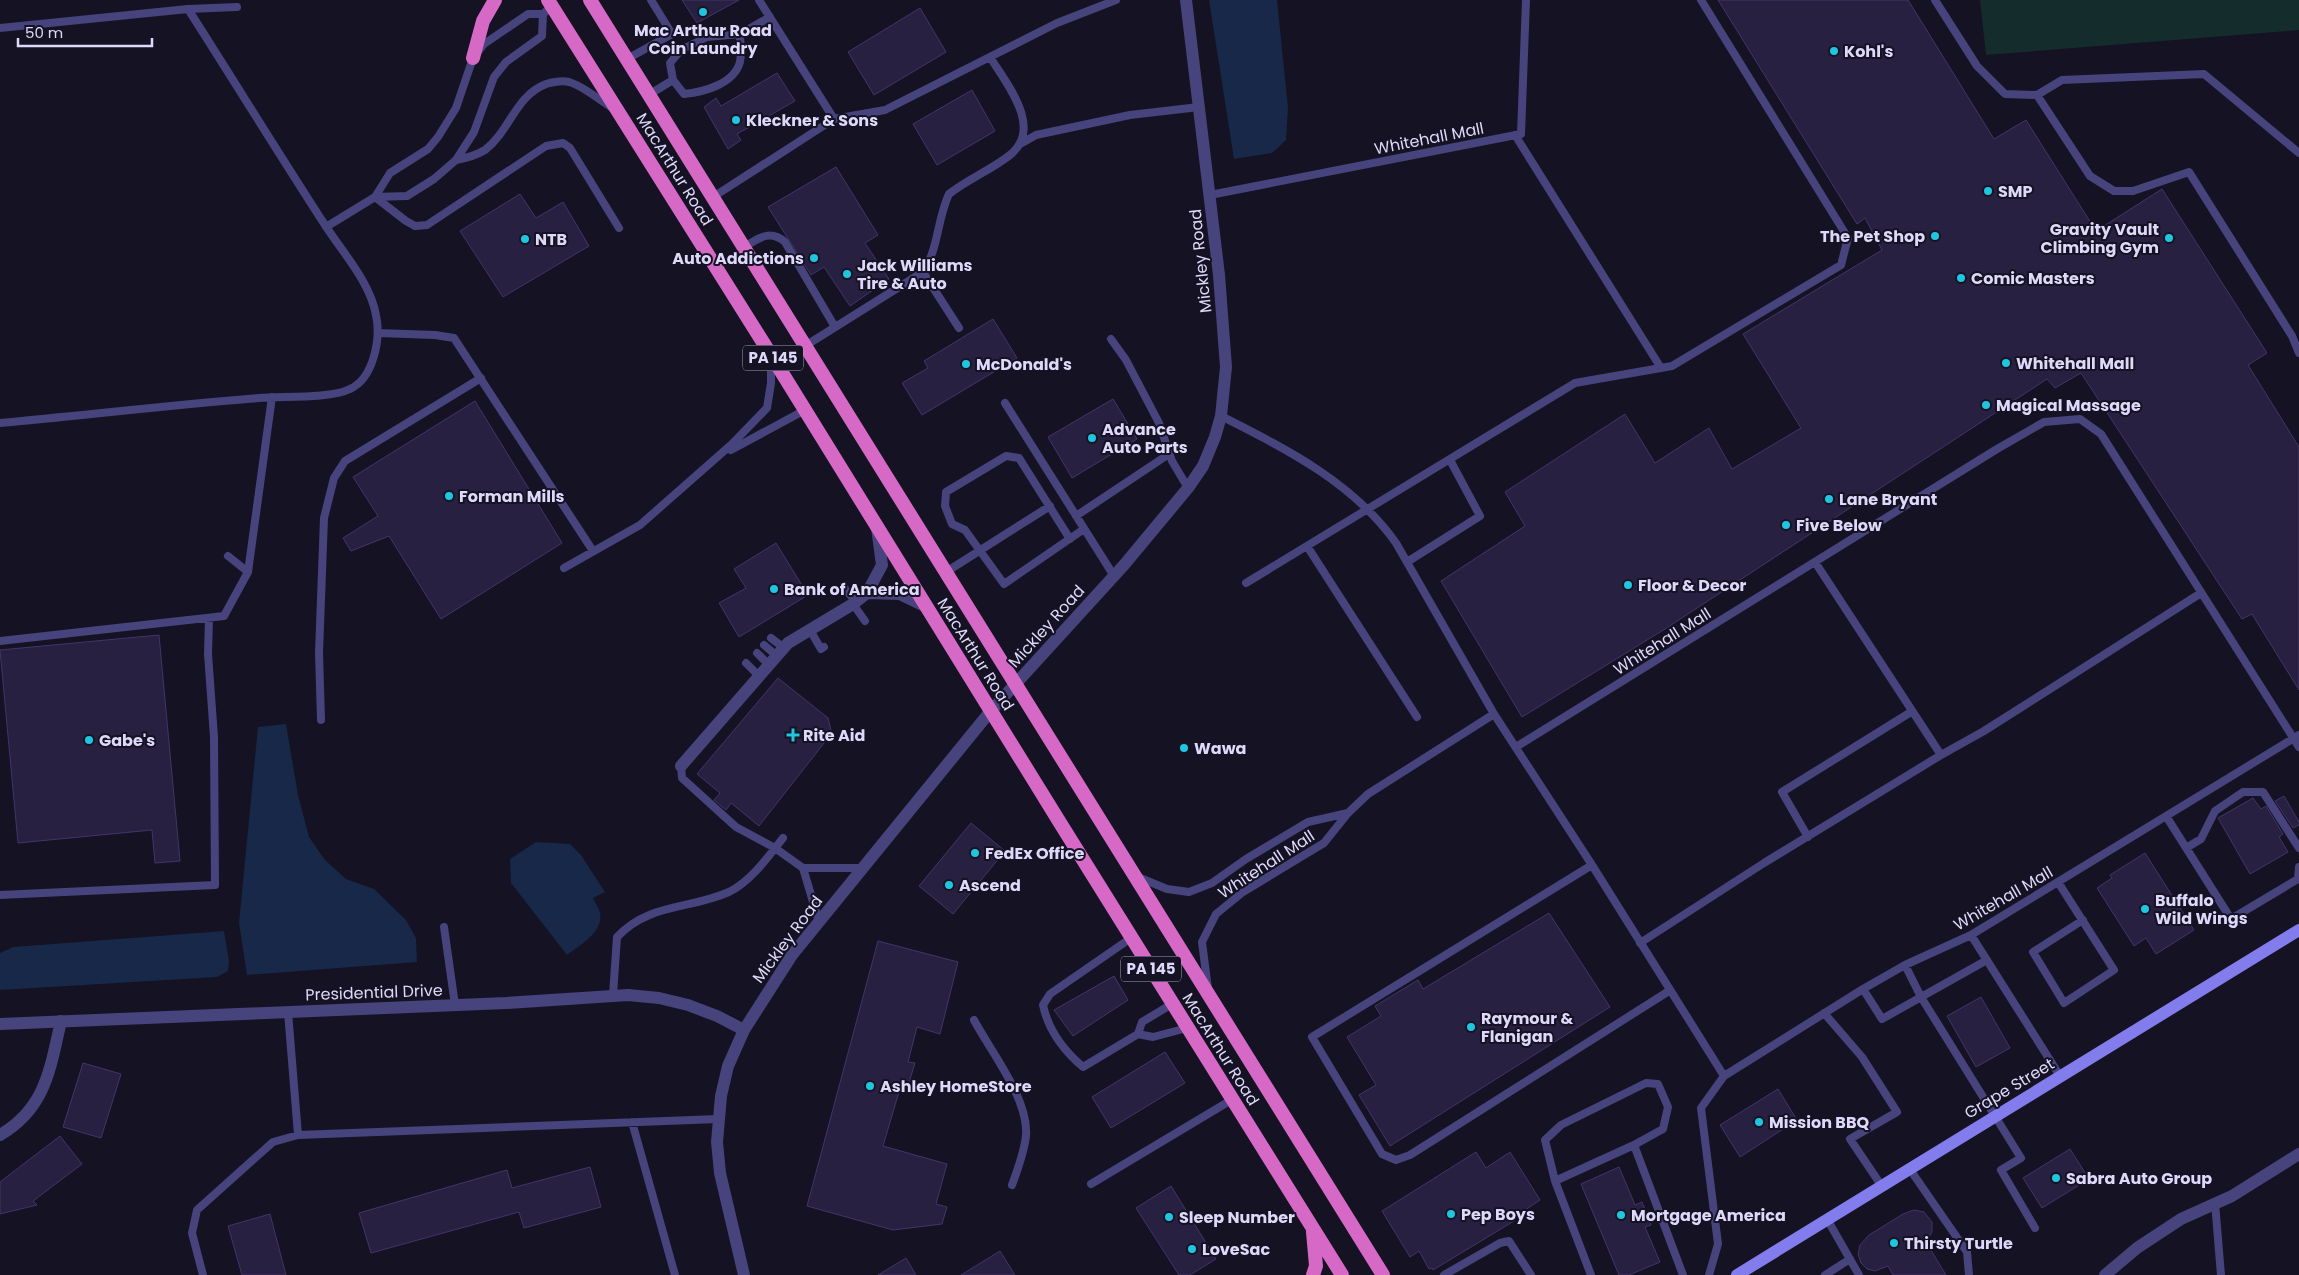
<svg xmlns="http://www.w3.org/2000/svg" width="2299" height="1275" font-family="Poppins,sans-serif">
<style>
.green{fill:#152c2c}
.water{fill:#172848}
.building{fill:#282041;stroke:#42356a}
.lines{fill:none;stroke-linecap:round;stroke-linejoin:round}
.service{stroke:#47437c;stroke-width:8}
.minor{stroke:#47437c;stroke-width:12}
.tertiary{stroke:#47437c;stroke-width:12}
.secondary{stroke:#837ced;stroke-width:12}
.trunk{stroke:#d669c5;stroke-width:14}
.poi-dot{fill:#1fc6e0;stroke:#151223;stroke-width:2}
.labels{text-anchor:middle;stroke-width:4;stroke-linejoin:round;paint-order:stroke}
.shield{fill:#151223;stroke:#a29dba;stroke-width:1}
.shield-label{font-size:15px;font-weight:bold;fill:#ded9fa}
.poi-label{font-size:16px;font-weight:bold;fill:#ded9fa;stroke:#151223;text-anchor:start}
.street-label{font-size:16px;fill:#ded9fa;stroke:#151223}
</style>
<rect width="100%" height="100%" fill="#151223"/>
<path class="green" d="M1980,0H2299V30L1986,55Z"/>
<path class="water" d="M1209,0H1277L1288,108L1286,140L1272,153L1234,159Z
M286,724L298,795L309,837L325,860L346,879L374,889L406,920L416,938L417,962L247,975L239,923L258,727Z
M536,842L570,844L581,855L605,892L593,898C595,903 599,908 600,913C604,932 579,946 567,955L511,883L510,859Z
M224,931L229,961L228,971L217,977L0,990V953L13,947Z"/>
<path class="building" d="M682,0H739L697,23Z
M1718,0H1908L1994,139L2026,120L2096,231L2162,189L2267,353L2248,365L2299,447V690L2252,614L2242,619L2081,373L2055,388L2047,379L1665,629L1522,717L1441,581L1525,526L1505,492L1625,414L1655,463L1709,428L1732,469L1801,428L1743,334L1882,250L1865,218L1857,224Z
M920,8L946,52L874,95L848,52Z
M777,73L795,101L737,134L741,140L728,149L704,107L716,98L721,106Z
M972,90L995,131L937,165L913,124Z
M836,167L878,235L865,243L889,279L850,306L824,267L811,275L768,207Z
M520,194L536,218L563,202L589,246L503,297L460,231Z
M993,319L1017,358L922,415L902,383L928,368L924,361Z
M1113,399L1137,439L1072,478L1048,437Z
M475,401L562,543L441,619L389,536L351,551L343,538L378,516L353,477Z
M776,543L808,595L739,637L719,603L746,588L734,569Z
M159,635L180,861L155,863L152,830L18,843L0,650Z
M778,678L828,718L831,730L828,738L759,826L731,803L726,810L714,800L720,793L697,774Z
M2284,796L2299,822V825L2293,828L2275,801Z
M2253,798L2261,809L2266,806L2283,834L2279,837L2288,852L2250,874L2218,818Z
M971,823L1005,851L953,914L919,886Z
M2145,853L2194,930L2156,954L2146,938L2134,946L2097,888L2112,878L2110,875Z
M1549,913L1610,1007L1390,1146L1359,1095L1376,1085L1347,1037L1381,1016L1375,1006L1418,980L1423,989Z
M878,941L958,962L940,1034L917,1027L908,1062L915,1063L908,1086L901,1085L883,1146L947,1164L936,1204L947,1207L942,1224L893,1230L807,1206Z
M1114,976L1128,1000L1073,1036L1054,1010Z
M1981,997L2010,1048L1976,1067L1947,1016Z
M1165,1052L1185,1083L1111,1128L1092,1097Z
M83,1063L121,1074L101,1138L63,1127Z
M1778,1089L1797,1120L1740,1157L1720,1125Z
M60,1136L82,1164L33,1201L37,1205L0,1214V1182Z
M2070,1149L2089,1179L2042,1208L2023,1178Z
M1476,1152L1486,1168L1510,1152L1540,1200L1513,1218L1514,1221L1433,1270L1432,1268L1429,1269L1419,1251L1410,1257L1382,1211Z
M590,1167L601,1207L524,1228L519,1212L371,1253L359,1213L507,1170L512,1188Z
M1619,1167L1635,1205L1642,1202L1651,1225L1645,1227L1660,1262L1629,1275H1619L1581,1184Z
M1171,1186L1216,1259L1190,1275H1179L1136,1208Z
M1914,1210L1924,1212L1932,1222V1232L1926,1242L1946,1275H1893L1888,1266L1875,1271L1867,1269L1861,1263L1858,1254L1860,1245L1869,1235L1903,1214Z
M270,1214L286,1275H242L228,1226Z
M1000,1251L1015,1275H961Z
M906,1258L916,1275H878Z"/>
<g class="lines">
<path class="service" d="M759,0L834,119
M1935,0L1977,66L2005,94L2037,95L2090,176L2114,191H2133L2189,172L2292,336L2299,353
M188,9L237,7
M0,28L188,9C234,81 279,154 325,225C343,253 370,282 376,315C381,338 374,378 350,389C330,399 282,396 259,398C172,405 86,415 0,423
M627,59L672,34L651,0
M673,80L684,94C704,92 734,84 740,62C742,53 740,42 740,34
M650,94L673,80L670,63L681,50L707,37L740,34L770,17
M2037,95L2062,80L2204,74L2299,153
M1515,135L1661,368
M1022,143L1036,135L1130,115L1199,107
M456,160C467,158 475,156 485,150C510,131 515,96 546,84C553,82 561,80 569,82C583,86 598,99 611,107
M1210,195L1521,134L1526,0
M375,197L406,221L415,226L427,225L546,146L563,143L570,148L619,228
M375,197L407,196L434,179L456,160L474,132L494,77L506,62L542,36L543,14
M713,197L834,119L885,110L1057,23L1116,0
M326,227L375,197L390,173L428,149L438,137L456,108L473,58L484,44L528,14H543L552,6
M744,247C759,238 770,229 785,242L835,327
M923,272C939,248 937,219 949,194C968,179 991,170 1010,155C1044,128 1006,83 990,57
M378,333L435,335L454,338L593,551
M1111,339L1126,360L1159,423L1172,461L1188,488
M805,346L923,272L959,328
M1005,403L1114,576
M1221,416C1286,449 1353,482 1396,543L1494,714L1592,865L1724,1076
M731,450L805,410
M1076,516L1169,454
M1070,539L1019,458L1006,456L946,492L945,506L952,524L965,530L1004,584L1084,529
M1307,546L1417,717
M228,556L248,572
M1407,562L1480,516L1450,460
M1815,562L1941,755
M564,568L640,525L732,444L767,408L771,383V358
M946,572L1050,506
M1246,583L1575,383L1672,366L1841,265L1848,238L1701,0
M844,588L852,597L863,594
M853,604L865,621
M810,630L821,649L824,647
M771,638L784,648
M0,641L224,616L248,572L272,397
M764,645L777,656
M757,653L769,665
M746,663L759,676
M321,720L319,653L324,518L334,478L345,461L481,378
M1516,747L1997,449L2044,422L2080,419L2101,434L2299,747
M681,766L682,778L736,827L775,848L803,868H863
M2166,816L2231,919L2298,879L2299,867
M1808,837L1782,792L1911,712
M2186,848L2201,839L2215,811L2243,792H2263L2299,848
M1592,865L1312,1037L1382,1154L1396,1160L1410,1155L1669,991
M803,868L819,922
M1138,877L1167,889L1189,892L1212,883L1246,859L1308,822L1348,813
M2058,882L2114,970L2064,1003L2033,952L2083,920
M0,895L215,885L214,737L208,654L209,618
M444,927L455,1005
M1971,935L2060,1076
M1131,938L1050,994L1043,1005C1048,1029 1063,1050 1083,1067L1138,1034L1153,1037L1187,1028
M1640,943L1764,863L1941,755L1984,731L2201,593
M1905,965L1921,997L2021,1158L2001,1170L2035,1228
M1208,989L1202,942L1216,914L1243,892L1324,843L1348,813L1368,794L1494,714
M1863,989L1882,1019L1987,960
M613,995L617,937C649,903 688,910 729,892C751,881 768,857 783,838
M288,1012L298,1135
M1824,1013L1862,1057L1897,1112L1850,1139L1881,1185
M974,1020C991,1052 1029,1099 1026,1136C1024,1152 1018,1169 1012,1185
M1138,1034L1142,1022L1172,1004
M632,1122L675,1275
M1909,1168L1967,1252L1969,1275
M1555,1181L1545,1140L1561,1125L1646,1083L1658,1084L1668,1107L1663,1129L1634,1145
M1091,1184L1233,1099
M2215,1203L2221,1275
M1827,1219L1859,1275
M203,1275L192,1233L197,1210L273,1142L298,1135L718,1119
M1444,1275L1500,1243L1509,1241L1531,1275
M1591,1275L1555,1181L1634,1145L1683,1275
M1709,1275L1718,1244L1701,1108L1724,1076L1863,989L1905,965L1971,935L2299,735
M1825,1275L1850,1259"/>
<path class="minor" d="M867,593L900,594L927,607
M681,766L788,643L853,604L867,593L882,565L877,528
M0,1135C46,1108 50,1069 61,1021"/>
<path class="tertiary" d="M0,1024L506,1003L628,995L659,998L688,1005L717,1016L744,1030
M744,1275L720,1173L717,1142L721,1096L728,1066L744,1030L792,955L989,713L1124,565L1188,488L1203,466L1215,437L1221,416L1226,367L1219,275L1186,0
M2105,1275L2137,1248L2181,1219L2232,1196L2299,1154"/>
<path class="secondary" d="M1737,1275L2299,930"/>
<path class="trunk" d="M548,0L771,355L1062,826L1342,1275
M590,0L1383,1275
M473,58L483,21L495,0
M1313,1232L1316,1266L1313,1275"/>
</g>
<g class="poi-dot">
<circle cx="703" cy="12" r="5"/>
<circle cx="1834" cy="51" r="5"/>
<circle cx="736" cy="120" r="5"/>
<circle cx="1988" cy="191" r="5"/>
<circle cx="1935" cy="236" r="5"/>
<circle cx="2169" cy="238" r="5"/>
<circle cx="525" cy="239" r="5"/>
<circle cx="814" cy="258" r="5"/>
<circle cx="847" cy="274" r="5"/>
<circle cx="1961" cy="278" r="5"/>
<circle cx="2006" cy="363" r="5"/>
<circle cx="966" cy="364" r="5"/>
<circle cx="1986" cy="405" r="5"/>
<circle cx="1092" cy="438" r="5"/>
<circle cx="449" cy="496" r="5"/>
<circle cx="1829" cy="499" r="5"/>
<circle cx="1786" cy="525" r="5"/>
<circle cx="1628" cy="585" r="5"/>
<circle cx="774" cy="589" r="5"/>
<path d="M790.5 727.5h5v5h5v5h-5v5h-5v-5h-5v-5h5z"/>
<circle cx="89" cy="740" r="5"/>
<circle cx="1184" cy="748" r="5"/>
<circle cx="975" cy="853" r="5"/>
<circle cx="949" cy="885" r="5"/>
<circle cx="2145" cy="909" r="5"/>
<circle cx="1471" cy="1027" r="5"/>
<circle cx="870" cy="1086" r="5"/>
<circle cx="1759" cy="1122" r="5"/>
<circle cx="2056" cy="1178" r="5"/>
<circle cx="1451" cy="1214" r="5"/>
<circle cx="1621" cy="1215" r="5"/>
<circle cx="1169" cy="1217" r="5"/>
<circle cx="1894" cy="1243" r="5"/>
<circle cx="1192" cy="1249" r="5"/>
</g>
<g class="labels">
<g class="shield">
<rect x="743" y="345.5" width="60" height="25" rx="4"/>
<rect x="1121" y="956.5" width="60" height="25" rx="4"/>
</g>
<g class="shield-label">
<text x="773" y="363">PA 145</text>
<text x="1151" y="974">PA 145</text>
</g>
<g class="poi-label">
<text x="703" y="36" text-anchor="middle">Mac Arthur Road<tspan x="703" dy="18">Coin Laundry</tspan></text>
<text x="1844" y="57">Kohl's</text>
<text x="746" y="126">Kleckner &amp; Sons</text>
<text x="1998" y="197">SMP</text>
<text x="2159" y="235" text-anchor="end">Gravity Vault<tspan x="2159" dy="18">Climbing Gym</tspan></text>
<text x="1925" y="242" text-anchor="end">The Pet Shop</text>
<text x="535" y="245">NTB</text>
<text x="804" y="264" text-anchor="end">Auto Addictions</text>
<text x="857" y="271">Jack Williams<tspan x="857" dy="18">Tire &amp; Auto</tspan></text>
<text x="1971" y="284">Comic Masters</text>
<text x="2016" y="369">Whitehall Mall</text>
<text x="976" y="370">McDonald's</text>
<text x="1996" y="411">Magical Massage</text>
<text x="1102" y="435">Advance<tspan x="1102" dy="18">Auto Parts</tspan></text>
<text x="459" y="502">Forman Mills</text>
<text x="1839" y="505">Lane Bryant</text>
<text x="1796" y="531">Five Below</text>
<text x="1638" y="591">Floor &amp; Decor</text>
<text x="784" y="595">Bank of America</text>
<text x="803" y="741">Rite Aid</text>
<text x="99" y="746">Gabe's</text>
<text x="1194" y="754">Wawa</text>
<text x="985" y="859">FedEx Office</text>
<text x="959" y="891">Ascend</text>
<text x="2155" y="906">Buffalo<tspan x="2155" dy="18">Wild Wings</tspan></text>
<text x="1481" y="1024">Raymour &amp;<tspan x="1481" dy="18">Flanigan</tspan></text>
<text x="880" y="1092">Ashley HomeStore</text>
<text x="1769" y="1128">Mission BBQ</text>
<text x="2066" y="1184">Sabra Auto Group</text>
<text x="1461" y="1220">Pep Boys</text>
<text x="1631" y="1221">Mortgage America</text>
<text x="1179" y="1223">Sleep Number</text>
<text x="1904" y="1249">Thirsty Turtle</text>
<text x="1202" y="1255">LoveSac</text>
</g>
<g class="street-label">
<text transform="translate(1429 138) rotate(-11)" y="6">Whitehall Mall</text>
<text transform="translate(675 169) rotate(58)" y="6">MacArthur Road</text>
<text transform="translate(1200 261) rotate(-96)" y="6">Mickley Road</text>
<text transform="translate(1046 626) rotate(-48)" y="6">Mickley Road</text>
<text transform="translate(1662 641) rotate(-32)" y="6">Whitehall Mall</text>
<text transform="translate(976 654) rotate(58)" y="6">MacArthur Road</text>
<text transform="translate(1266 864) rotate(-33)" y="6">Whitehall Mall</text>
<text transform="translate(2003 898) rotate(-30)" y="6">Whitehall Mall</text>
<text transform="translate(787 939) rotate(-53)" y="6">Mickley Road</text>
<text transform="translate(374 992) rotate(-2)" y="6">Presidential Drive</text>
<text transform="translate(1221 1049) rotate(58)" y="6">MacArthur Road</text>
<text transform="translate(2009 1088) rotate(-31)" y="6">Grape Street</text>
</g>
</g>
<path d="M18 38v8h134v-8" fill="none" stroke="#ded9fa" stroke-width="2.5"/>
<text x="25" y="38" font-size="15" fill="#ded9fa" stroke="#151223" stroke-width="4" paint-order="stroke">50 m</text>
</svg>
